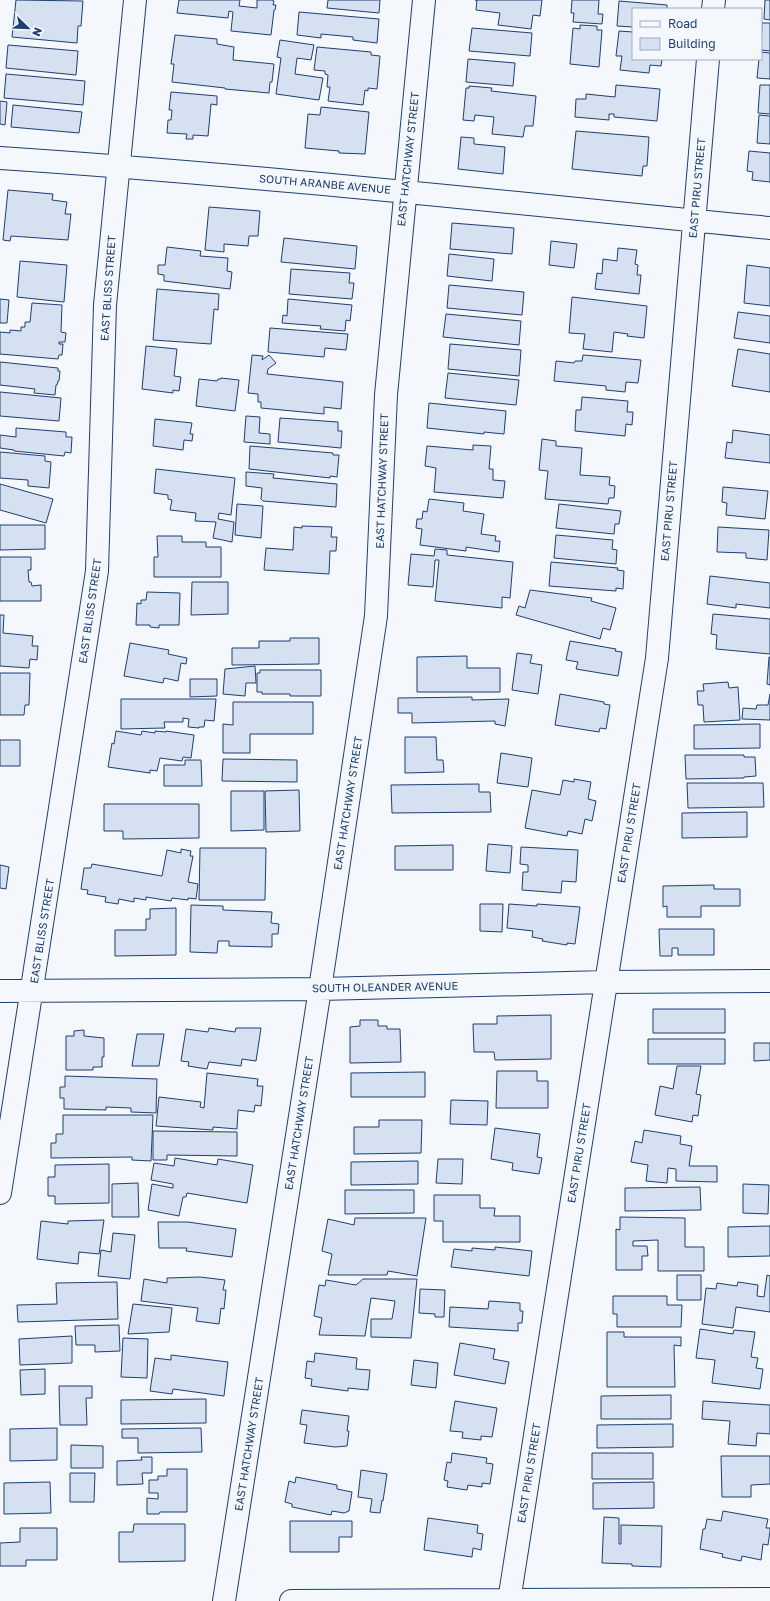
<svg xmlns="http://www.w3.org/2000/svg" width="770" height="1601" font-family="'Golos Text',sans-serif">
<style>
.building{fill:#d5e0f0;stroke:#1d3f73}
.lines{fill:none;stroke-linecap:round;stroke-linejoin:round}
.minor-casing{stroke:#1d3f73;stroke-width:24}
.minor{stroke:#f4f7fb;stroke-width:22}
.labels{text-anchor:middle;stroke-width:3;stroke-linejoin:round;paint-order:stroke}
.street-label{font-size:11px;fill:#1d3f73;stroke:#f4f7fb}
</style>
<rect width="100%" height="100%" fill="#f4f7fb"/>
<path class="building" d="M16,0L83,1L81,26H78L77,43L12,37Z
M179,0H240L239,6L257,8V0H272L274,1L273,5H276L275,10H274L271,35L231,31L233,12L229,11L228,18L177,13Z
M328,0H380L379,13L327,8Z
M475,0H542L540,16L533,15L531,29L498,25L500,13L476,10L477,0Z
M572,0H599L598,14H603L602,24L573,22L574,13H571Z
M765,0H770V20L764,19Z
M619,1L667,5V9H633V27L617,26Z
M299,12L379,19L377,43L353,40V37L321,34V38L297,35Z
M762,23H770V51L761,50Z
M580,25L597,26V30H602L599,67L570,64L573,28L580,29Z
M472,28L532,33L530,56L469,51Z
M619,31L633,32V59H662L661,66L650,65L649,73L620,70L622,56H616Z
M175,35L217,39V44L234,47L233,60L274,64L272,82H270L269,93L225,89V88L172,82L174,64H171Z
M280,40L314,45L311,60L297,58L295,74L323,78L319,100L276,94L281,58L277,57Z
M8,45L78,51L76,75L6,68Z
M317,47L371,52V55L380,56L377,89L368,88V91L365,90L363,105L328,101L330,87H327L328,75L325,74V71L314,70Z
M761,52L770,53V79L757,78L759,59H761Z
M468,59L515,63L513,86L466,82Z
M6,74L85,81L83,105L4,98Z
M616,85L660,89L657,121L614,117V114H609V120L575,117L576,99H586V94L615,97Z
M760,85H770V114L758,113Z
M469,86L492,88L491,91L536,96L533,126H525L523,137L492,134L494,117L475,115L474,121L463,120L466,88H469Z
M171,92L217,96V105L211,104L208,136L193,135V139H186L187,134L167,133L168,120H171L172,110H169Z
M0,101L7,102L5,125L0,124Z
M13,105L82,112L79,133L11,127Z
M321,107L369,112L365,154L339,153V151L305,148L308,114L320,115Z
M759,115L770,116V144L757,143Z
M576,131L649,137L647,166H643L642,176L572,169Z
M461,137L474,138V144L505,147L503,174L458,169Z
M749,151L770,153V182L752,180L753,172L747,171Z
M8,190L53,194L52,200L67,202L65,214H71L68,240L11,236L10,241L3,240Z
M209,207L260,211L258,236H249L248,246L224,244V252L205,250Z
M452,223L514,228L512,254L450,249Z
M284,238L357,246L355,269L281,262Z
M551,241L577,244L574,268L549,265Z
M167,247L201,251L200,256L228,258L227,271L232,272L230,289L164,281V275L158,274V265H165Z
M618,248L637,250L635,264L638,265L637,275H641L639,294L595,289L597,273L602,274L603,259L617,261Z
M449,254L494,259L492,281L447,276Z
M20,261L67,265L64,302L17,297Z
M747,265L770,268V306L744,303Z
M291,269L350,273L349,283H354L352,299L289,294Z
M449,285L524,292L522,315L447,308Z
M157,289L219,294L218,310L214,309L211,344L153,340Z
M572,297L647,306L644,338L627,336L628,334L614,332L612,352L583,349L585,334L569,333Z
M0,299L9,300L7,323H0Z
M288,299L352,305L350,321L346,320L345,331L320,329L321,326L282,323L283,315L287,316Z
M32,303L62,305L61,332L66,333L65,342H59V344H63L62,355H59L58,359L0,354V332L10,333V330L21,331V327H25V322H30Z
M738,312L770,316V343L734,338Z
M446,314L521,321L519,345L443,337Z
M270,328L348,334L346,350L325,348L324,357L268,352Z
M450,344L521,350L519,376L448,369Z
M146,346L177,349L174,376L181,377L179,391L173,390V393L142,389Z
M738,349L770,354V392L732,386Z
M252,355L263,356L262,360L269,355L276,363L268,369L267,374L343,382L341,409L324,407V414L261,408V402H258V394L248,393Z
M583,355L641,360L638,383L626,382L625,392L606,390V386L554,381L556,361L574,363L575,361H582Z
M0,362L58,368V371H60L59,381H58L57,385H56L55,395L34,393L35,389L0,385Z
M448,373L519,380L516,405L445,398Z
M221,378L239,380L235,411L196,406L199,379L217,381L218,379H221Z
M0,392L61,398L59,421L0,416Z
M582,397L628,401L627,412H633L632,425L626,424L625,436L575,431L576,410H581Z
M429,403L506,411L504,434L484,432V434L427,428Z
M246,416L260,417L259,433L270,434V444L244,442Z
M280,418L338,422V431H342L341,448L278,442Z
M155,419L192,423L190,434H193L192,441L184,440L183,450L153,446Z
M16,428L66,432V437H72L71,453L65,452L64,456L14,451V450L0,448V435L16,437Z
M733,430L770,435V463L725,458L727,442L732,443Z
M542,439L556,441V446L582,448L580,475L610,477L609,485L615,486L614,498H609L608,504L545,499L548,471L539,470Z
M473,445L491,446L489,469H493V480L505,481L503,498L434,492L436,468L425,466L427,446L473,450Z
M250,446L333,453V455H339L337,477L330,476V478L249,469Z
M0,452L45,456V461L51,462L49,488L28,486V480L0,478Z
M156,469L235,478L231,515L219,513L218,519L234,522L232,542L213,538L216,522L195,521L196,513L170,510L172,500L168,499V495L154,493Z
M246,472L274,474L273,478L337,484L336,507L263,501L261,499L262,488L246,486Z
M0,484L53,499L46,523L0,510Z
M723,487L768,491L765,519L726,515L727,503L722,502Z
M429,499L464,503L463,511L484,514L481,534L496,536L495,541H500L499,552L466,547V551L420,545L422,529L416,528L417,519H422L423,511L427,512Z
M237,504L263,506L261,538L235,535Z
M559,504L621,511L619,524H615L614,534L556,528Z
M0,525H45V549L0,550Z
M302,526L332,527L331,537H337L336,551H330L329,574L264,570L266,548L293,550L294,527L302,528Z
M718,527L769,530L767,560L746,558V553L717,552Z
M556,535L613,540L612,549L617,550L616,564L554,558Z
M157,536H182V542H206V547H221V577H154V557H158Z
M435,549L447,550V555L513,562L510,598L502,597V608L435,601L439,560H435L433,587L408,585L411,554L434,556Z
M0,557H31V570H28L29,582H31L32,586L41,585V601H0Z
M551,562L618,568L617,570L624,571L623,589L616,588V591L549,586Z
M710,576L770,583V608L736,604V608L707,604Z
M192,582H228V614L191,615Z
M530,590L592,598L591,601L616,608L610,630L603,628L600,639L516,615L519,606L525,608Z
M147,592L180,593L179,625H159V628L150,627V625H136L137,603L141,604V600H146Z
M713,614L770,619V654L716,649L717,635L711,634Z
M0,615H4L3,633L33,636L32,646H38L37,660L30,659L29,668L0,666Z
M290,638H319V664L232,665V648H259V641H290Z
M570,641L616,649L615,651L622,652L618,676L576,669L578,662L566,660Z
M130,643L169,650L168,654L187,658L186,664L181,663L178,681L164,678L163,683L124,676Z
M517,653L532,655L530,663L542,665L538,694L512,690Z
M467,656V668H500V692H417V657Z
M769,657H770V685L767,684Z
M255,666L256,683H246L245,696L223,694L225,669Z
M260,670H321V696H290V694H262V692H257V673H260Z
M0,673H30L29,705H25L24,715H0Z
M190,679H217V696L190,697Z
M728,682L729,688L738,687L740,720L704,722L703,705H698L697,691H704L703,684Z
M560,694L604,702V704L610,705L606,729L600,728L599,732L555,725Z
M770,694V720L742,719L743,708L756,709L757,705H768Z
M472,697V700L509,699L505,726L495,724V721L412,723V713H398V698Z
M121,699H216L214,721L205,720L204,727H199V728L188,727L189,719L183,718V722H164L165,728L121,729Z
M233,702H313V734H250V753H223V724L233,725Z
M760,724V748L694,749V725Z
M116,731L141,735L142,731L155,733V731L166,732V731L194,735L191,758L183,757L182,761L160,758L157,771L150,770V773L108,767L112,743L114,744Z
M405,737H436L437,760H443L444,772L405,773Z
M0,740H20V766H0Z
M501,753L532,758L528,787L497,783Z
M685,755H744V757H755L756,776L744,777V778L686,779Z
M223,759L297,760V782L222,781Z
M185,760H201L202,786H164V765H185Z
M574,779L591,782L588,799L596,801L592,821L585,819L582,834L568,831L567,836L525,828L532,790L560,795L563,780L574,782Z
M687,783H763L764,807L688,808Z
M479,784V792H490L491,812L392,813L391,785Z
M299,790L300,831L266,832L265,791Z
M231,791H264V830L231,831Z
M104,804H199V838L123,839V831H104Z
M747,812V837L682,838V813Z
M488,844L512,846L510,873L486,871Z
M453,845V870H395V846Z
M521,847L578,850L576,882L562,881L561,893L522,890L523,872H528V865L520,864Z
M200,848H266L265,900H199Z
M181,849L191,851L190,856H193L188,882L198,884L196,899L188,898V900L172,898L171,901L146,897V900L134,898V902L119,899L118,904L105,902L106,897L87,894L88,890L81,889L84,868H91L92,864L162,876L167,850L181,853Z
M0,865L9,867L6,889L0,888Z
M714,885V889H740V906H701V917H667V906L663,907V886Z
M480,904H503L502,932L480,931Z
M509,904L537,906V904L580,907L575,944L567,943V945L542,941L543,939L532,937L533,931L507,928Z
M191,905L223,906V910L272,912L271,923L279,924L278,934H272V947L229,946V941H218L217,953L190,952Z
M176,908V955L115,956V930H146V919H150V909Z
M659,929H714V955H678V948H672V956H660Z
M653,1009H725V1033H653Z
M551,1015V1059L495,1060L494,1052H474L473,1024H497V1016Z
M360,1020H378V1026H387V1029H400L401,1062L350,1063V1027L360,1026Z
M209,1028L235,1032L236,1028H261L256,1061L242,1059L241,1066L209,1062L207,1069L188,1066L189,1062L181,1061L186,1029L208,1032Z
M84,1030V1036L104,1038V1057H102V1067H93V1070H66V1036H74V1031Z
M137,1034H164L159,1066H132Z
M648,1039H725V1064H648Z
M754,1043H770V1060L754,1061Z
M677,1066H701L696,1094L701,1095L698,1116L693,1115L692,1122L655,1115L660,1086L673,1089Z
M497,1071H537V1081H548V1108H496Z
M425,1072V1097H351V1073Z
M207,1073L258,1079L257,1086H263L261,1106L255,1105L254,1112L238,1110L237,1129L213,1127V1130L156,1126L159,1097L201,1102L200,1107L204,1108Z
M65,1076L157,1079L156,1113L131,1112V1108L106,1107V1110L64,1109V1098H60V1087H65Z
M451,1100L488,1101L487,1125L450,1124Z
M63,1115H153L151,1161L132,1160V1157L51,1158V1143H56V1134H63Z
M379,1120H422L421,1153L354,1154V1127H379Z
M495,1128L540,1134L537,1157L542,1158L539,1174L512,1170L513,1163L491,1159Z
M644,1130L681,1136L680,1144L692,1146L689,1166H717V1182L676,1181V1169L668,1168L667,1183L646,1181L648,1165L631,1162L635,1141L642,1143Z
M153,1131L237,1132V1156L167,1155V1160H153Z
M175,1158L217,1165L218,1159L253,1165L247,1203L187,1193L186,1197H183L179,1216L148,1210L152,1184L173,1188V1184L151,1180L154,1163L174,1166Z
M438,1159H463L462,1184L436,1183Z
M418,1161V1184L351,1185V1162Z
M109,1164V1203L55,1204V1196H48V1177H55V1165Z
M138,1183L139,1217H112V1184Z
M743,1184L769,1185L768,1214L743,1213Z
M700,1187L701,1210L625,1211V1188Z
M345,1190H414V1213L345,1214Z
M434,1195H480V1208H495L494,1216H520V1242H443V1221H434Z
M620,1217L685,1218V1247H704V1271H658V1240L633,1241V1246H647L648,1256H642V1270H616V1229L620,1230Z
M355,1218H426L417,1276L388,1271L387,1275H328L332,1254L322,1251L328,1219L354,1225Z
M104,1220L99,1254L79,1252L78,1264L37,1259L41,1221L68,1224V1221Z
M158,1222H188L236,1229L232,1257L186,1251L187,1248H159Z
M770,1226V1256L728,1257V1227Z
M113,1233L135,1235L130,1279L98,1276L101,1250L111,1252Z
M495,1247L532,1251L529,1276L451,1267L454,1249L472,1251V1248L495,1250Z
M677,1275H701V1300H677Z
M767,1275L770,1276V1312L736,1307L733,1328L702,1324L706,1288L716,1289L717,1283L737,1286L738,1282L758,1285L757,1296L764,1297Z
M200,1277L225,1280L223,1290H226L224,1309L221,1308L219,1324L196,1321L198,1308L141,1301L144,1279L167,1283V1278Z
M363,1279H417L411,1338L371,1337V1319H392L395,1301L371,1298L365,1336L319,1335L322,1318L314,1316L319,1285L325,1286L326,1280L356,1285Z
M117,1282L118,1319L18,1322L17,1305L57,1304L56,1283Z
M420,1289L445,1290L444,1317H435V1314L419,1313Z
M613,1296H667V1305H682L681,1327H617V1314H613Z
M489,1301L520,1303V1311H523L522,1323H518V1331L449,1327L450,1307L488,1309Z
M133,1304L172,1308L169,1332L128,1334Z
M119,1325L120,1351L95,1352V1345H76L75,1326Z
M700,1329L733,1334L734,1330L755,1332L751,1357L758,1358L756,1368L763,1369L760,1389L712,1383L715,1360L696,1358Z
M607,1332H624V1337H681V1346L674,1345L675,1387H607Z
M72,1336V1363L20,1365L19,1339Z
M123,1338L148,1339L147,1378L121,1377Z
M460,1343L495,1349L493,1359L509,1362L505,1384L454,1375Z
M315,1353L357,1358L356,1369L370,1370L368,1390L348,1388V1391L311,1386L312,1379L305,1378L307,1361L314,1362Z
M171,1355L228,1362L224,1396L173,1389L172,1394L150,1391L155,1358L171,1360Z
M414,1360L438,1363L436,1388L411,1385Z
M45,1369V1394L21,1395L20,1370Z
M59,1386H92V1398H86L87,1425H60Z
M671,1395V1419H601V1396Z
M206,1399V1423L121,1424V1400Z
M455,1401L497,1408L492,1437L481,1436V1440L462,1438L463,1432L450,1431Z
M703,1401L770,1405V1434L757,1433L756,1446L728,1444L730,1421L702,1419Z
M302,1410L349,1416L347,1431H349L347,1446L335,1447L304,1443L307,1425L300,1424Z
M673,1424V1447L597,1448V1425Z
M57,1428V1460L10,1461V1429Z
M201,1428L202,1452L138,1453V1438H122V1429Z
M71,1445L103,1446V1468H71Z
M452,1453L487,1458L486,1463L493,1464L490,1484L482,1483V1487L468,1485L467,1490L447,1487L448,1481L444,1480L447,1462L451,1463Z
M592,1453H653V1479H592Z
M721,1456H770V1484L751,1485V1497H722Z
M141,1457H152V1473H142L143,1484L117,1485V1461L142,1460Z
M167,1469H187V1512H160L159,1514H147V1498L158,1499V1493H149V1480H158V1476H167Z
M361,1470L387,1474L383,1501L382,1500L380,1513L370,1512L372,1499L358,1497Z
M70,1473H95L94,1502H70Z
M296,1477L337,1485V1489L352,1492L349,1511L344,1513L332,1511L331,1515L292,1507V1504L285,1502L289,1481L295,1483Z
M50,1482L51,1513L4,1514V1483Z
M654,1482V1508L593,1509V1483Z
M723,1511L768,1519L766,1528H770V1531L768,1545L763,1544L761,1560L742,1556L741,1561L722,1557L723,1554L700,1549L703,1529H705L707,1519L721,1521Z
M604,1517L619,1518V1544H621V1525L662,1526L661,1567L632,1566V1564L602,1563Z
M428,1518L478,1525L477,1533L483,1534L481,1550L473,1548L472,1557L424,1550Z
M290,1521H352V1537H339V1552H290Z
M134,1524H185V1561L119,1562V1532H133Z
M20,1528H57V1560H26V1566H0V1543L20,1542Z"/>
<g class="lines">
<g class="minor-casing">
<path id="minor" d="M713,9L714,0
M0,158C257,175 513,203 770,228
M0,991L320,989L606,982L770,981
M0,1193L97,571L105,305L135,0
M224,1601L320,989L376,616L386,395L424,0
M291,1601L770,1599
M509,1601L657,658L708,59"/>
</g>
<use href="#minor" class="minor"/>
</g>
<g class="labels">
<g class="street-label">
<text transform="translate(408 159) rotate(-84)" y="4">EAST HATCHWAY STREET</text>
<text transform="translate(325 184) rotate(5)" y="4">SOUTH ARANBE AVENUE</text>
<text transform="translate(697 188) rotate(-85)" y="4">EAST PIRU STREET</text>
<text transform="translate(108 288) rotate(-86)" y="4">EAST BLISS STREET</text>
<text transform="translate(382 481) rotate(-88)" y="4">EAST HATCHWAY STREET</text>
<text transform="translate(669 511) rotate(-85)" y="4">EAST PIRU STREET</text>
<text transform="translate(90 611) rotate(-82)" y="4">EAST BLISS STREET</text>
<text transform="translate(348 803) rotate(-81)" y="4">EAST HATCHWAY STREET</text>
<text transform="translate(629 833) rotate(-81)" y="4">EAST PIRU STREET</text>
<text transform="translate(42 931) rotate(-81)" y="4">EAST BLISS STREET</text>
<text transform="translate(385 987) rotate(-1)" y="4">SOUTH OLEANDER AVENUE</text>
<text transform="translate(299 1123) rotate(-81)" y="4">EAST HATCHWAY STREET</text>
<text transform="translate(579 1153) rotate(-81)" y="4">EAST PIRU STREET</text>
<text transform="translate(249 1444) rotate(-81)" y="4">EAST HATCHWAY STREET</text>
<text transform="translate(529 1473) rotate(-81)" y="4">EAST PIRU STREET</text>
</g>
</g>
<rect x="632" y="8" width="130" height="52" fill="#f4f7fb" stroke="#9eadc5"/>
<rect x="640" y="21" width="20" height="6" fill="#f4f7fb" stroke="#9eadc5"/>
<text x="668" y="28" font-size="12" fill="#1d3f73">Road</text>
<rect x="640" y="38" width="20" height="12" fill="#d5e0f0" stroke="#9eadc5"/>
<text x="668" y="48" font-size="12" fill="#1d3f73">Building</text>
<g transform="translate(28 28) rotate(113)" stroke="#f4f7fb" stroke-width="3" paint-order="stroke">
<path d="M0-3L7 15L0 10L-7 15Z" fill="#1d3f73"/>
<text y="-6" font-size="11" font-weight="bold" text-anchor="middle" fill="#1d3f73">N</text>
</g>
</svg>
